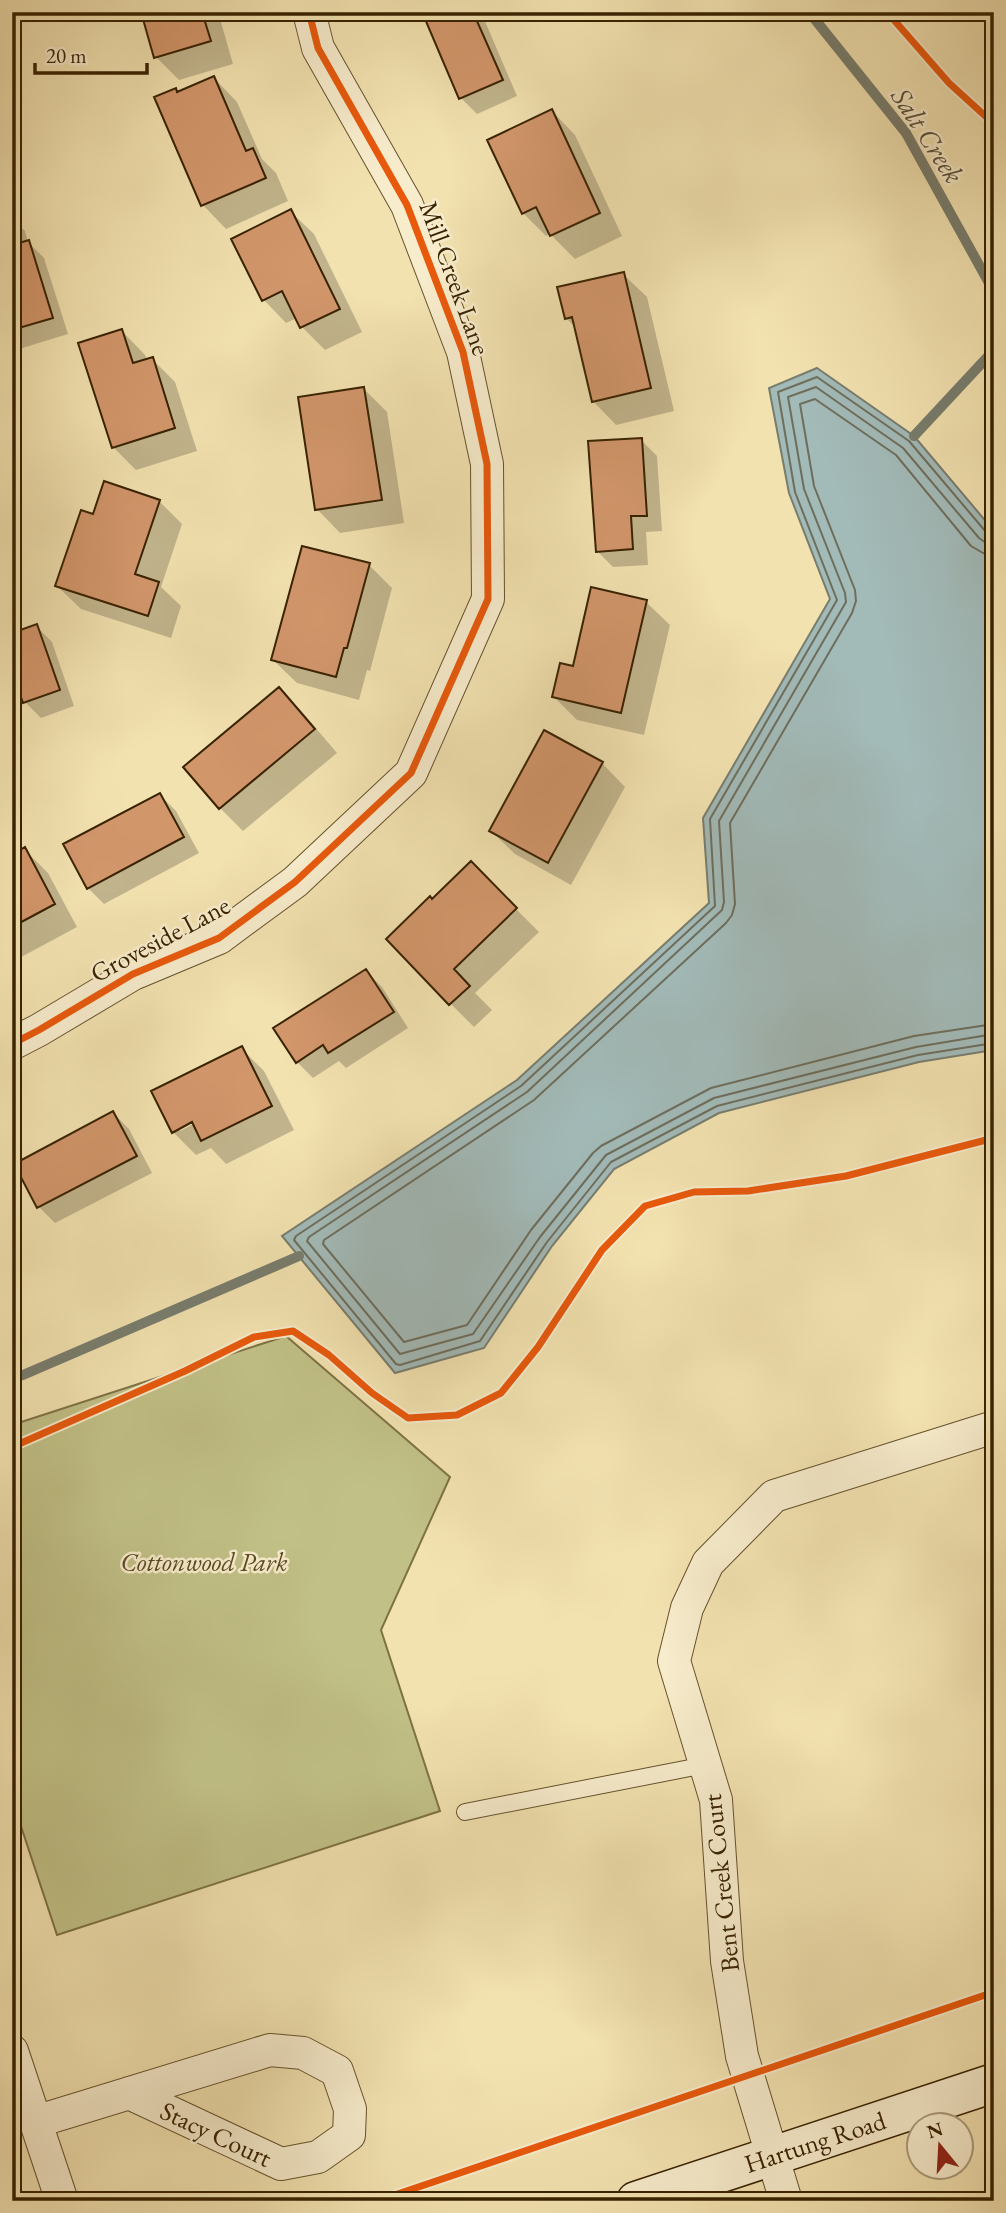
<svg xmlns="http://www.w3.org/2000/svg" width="1006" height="2213" font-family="'EB Garamond',serif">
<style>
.green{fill:#c1c187;stroke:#7d7244;stroke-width:2}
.water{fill:#a2bab8;stroke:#787d6e;stroke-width:2}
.shadow{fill:#0003;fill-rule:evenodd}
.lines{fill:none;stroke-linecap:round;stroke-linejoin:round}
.shore{stroke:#6e6e5c;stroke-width:2}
.stream{stroke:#787d6e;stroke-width:10}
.building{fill:#d2966b;stroke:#392200;stroke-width:2}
.lane-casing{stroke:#67522c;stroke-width:18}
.street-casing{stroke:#67522c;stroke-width:34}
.secondary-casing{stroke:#392200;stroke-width:41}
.lane{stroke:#f7eccc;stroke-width:16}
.street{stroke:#f7eccc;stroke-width:32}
.secondary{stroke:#f7eccc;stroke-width:38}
.cycleway-casing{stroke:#f7eccc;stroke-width:11}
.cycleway{stroke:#e8590c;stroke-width:7}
.labels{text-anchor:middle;stroke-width:5;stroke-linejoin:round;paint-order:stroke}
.street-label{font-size:26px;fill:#392200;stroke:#f7eccc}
.park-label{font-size:26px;font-style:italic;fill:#5b4a22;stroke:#f7eccc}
.water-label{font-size:28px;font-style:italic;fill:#585037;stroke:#f7eccc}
</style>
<rect width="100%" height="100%" fill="#f2e2b0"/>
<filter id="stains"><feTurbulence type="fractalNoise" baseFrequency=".00286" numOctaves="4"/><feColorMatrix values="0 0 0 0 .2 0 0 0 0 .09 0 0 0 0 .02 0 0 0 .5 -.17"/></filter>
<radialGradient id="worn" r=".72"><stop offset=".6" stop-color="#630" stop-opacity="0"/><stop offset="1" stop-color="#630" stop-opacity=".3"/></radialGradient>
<path class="green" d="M286,1336L450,1477L381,1630L440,1811L57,1935L12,1799V1425Z"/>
<path class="water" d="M817,368L914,436L994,531V1050L919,1062L719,1113L614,1169L552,1246L484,1348L395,1373L282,1236L517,1080L709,903L703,818L830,599L789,493L769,388Z"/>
<path class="shadow" d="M143,12H218L233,64L179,80L156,57Z
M424,12H481L517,96L477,114L461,98Z
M214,78L237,102L262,159L276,173L288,201L226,229L203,205L175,90L179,94Z
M552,111L575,135L622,236L575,259L550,234L546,236L523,213Z
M12,183L17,197L12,198Z
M290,211L314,234L362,332L325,350L302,327L297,318L286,323L263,299Z
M12,218L25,231L28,242L44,258L68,334L16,350L12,346Z
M623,274L647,297L674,411L616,425L593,401L576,328L566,318Z
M122,331L145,355L147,361L152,359L175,382L197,451L136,470L113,447Z
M363,388L387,412L404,523L340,533L317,509Z
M641,440L657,456L662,531L646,532L648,565L613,567L597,551Z
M159,501L182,524L161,587L181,606L171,638L81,609L57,586L94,516Z
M369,565L392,588L370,671L367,670L359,700L297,683L273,660Z
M646,602L670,625L644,735L577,720L554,697L574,669Z
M36,626L52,642L74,706L41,718L26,703L12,708V634Z
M279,689L302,712L337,753L243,831L220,808Z
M602,763L625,787L571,885L515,854L491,831Z
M160,795L176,811L199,853L104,904L88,888Z
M25,850L48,873L77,927L12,962V857Z
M471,864L539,932L475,993L492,1010L474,1027L451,1004L432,901Z
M366,971L382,987L408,1028L346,1068L339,1061L313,1078L297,1062Z
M241,1048L264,1071L294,1130L226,1164L211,1148L196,1155L173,1132ZM199,1117L201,1120L180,1131V1127Z
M113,1113L129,1129L152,1173L55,1223L39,1207L16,1165Z"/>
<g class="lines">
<path class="shore" d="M994,535L986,532L909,441L817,377L778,392L795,492L837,600L710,819L715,906L521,1086L296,1236L294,1240L396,1364L400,1365L480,1341L547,1242L611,1162L717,1106L918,1055L994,1043
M994,544L986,543L979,538L903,448L816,387L788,397L804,489L845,593L846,602L719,821L724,902L722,910L527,1092L309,1237L307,1241L400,1354L473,1334L540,1237L606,1155L714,1098L916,1047L994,1034
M994,555L983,553L971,546L896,455L815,399L800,404L814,486L855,590L856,601L852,613L730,823L735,904L732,915L726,923L534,1100L324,1240L323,1244L404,1342L467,1325L531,1230L593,1153L601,1146L711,1088L914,1036L994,1024"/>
<path class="stream" d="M809,12L906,133L994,292
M914,436L994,350
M12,1378L23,1375L299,1256"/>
</g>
<path class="building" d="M141,12H202L211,41L154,58Z
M422,12H473L503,80L459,99Z
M214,76L246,151L253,148L266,178L201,206L154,97L176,88L177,92Z
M552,109L600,213L550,236L536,207L522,214L487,140Z
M291,209L340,309L300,328L282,291L262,301L231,239Z
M12,223L19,243L29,240L53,318L12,330Z
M624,272L651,388L592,402L572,317L565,319L557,287Z
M122,329L133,363L153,357L175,428L112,448L78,343Z
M364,387L382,500L315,510L298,397Z
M642,438L647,516H631L633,549L596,552L588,441Z
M104,481L160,500L135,574L159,582L148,616L55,586L81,510L93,514Z
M302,546L370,563L347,648H344L336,677L271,660Z
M591,587L647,600L621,713L552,697L560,663L573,666Z
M37,624L60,690L23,703L17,686L12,687V633Z
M279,687L315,729L219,809L183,767Z
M544,730L603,762L548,863L489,831Z
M160,793L184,837L87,889L63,844Z
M25,847L55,904L12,927V855Z
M471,861L517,908L454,969L470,986L449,1005L386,939L430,896L432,899Z
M366,969L394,1012L328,1053L323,1045L296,1063L273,1028Z
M242,1046L272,1106L201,1141L192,1122L172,1133L151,1091Z
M113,1111L137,1156L37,1208L14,1164Z"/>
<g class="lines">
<g class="lane-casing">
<path id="lane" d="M465,1812L705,1765"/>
</g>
<g class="street-casing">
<path id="street" d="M12,1044L39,1030L133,974L219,938L295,882L411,773L488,599L487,464L463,352L407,205L318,48L309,12
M12,2051L62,2201
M35,2122L270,2050L303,2053L337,2071L350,2109L349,2135L318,2157L281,2164L129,2093
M786,2201L742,2056L727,1961L716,1800L674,1661L687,1608L708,1563L774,1496L994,1427"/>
</g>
<g class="secondary-casing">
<path id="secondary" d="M636,2201L994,2083"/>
</g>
<use href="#lane" class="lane"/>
<use href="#street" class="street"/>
<use href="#secondary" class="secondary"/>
<g class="cycleway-casing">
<path id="cycleway" d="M887,12L949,83L994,124
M12,1044L39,1030L133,974L219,938L295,882L411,773L488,599L487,464L463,352L407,205L318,48L309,12
M12,1447L185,1371L254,1337L293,1331L329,1355L372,1393L408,1418L457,1415L501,1393L538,1347L602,1250L645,1206L694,1192L748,1191L846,1176L994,1138
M377,2201L994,1992"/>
</g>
<use href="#cycleway" class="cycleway"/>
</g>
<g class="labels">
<g class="street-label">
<text transform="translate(455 278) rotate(70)" y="9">Mill Creek Lane</text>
<text transform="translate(160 939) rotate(-28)" y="9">Groveside Lane</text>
<text transform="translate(721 1883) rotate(-96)" y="9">Bent Creek Court</text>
<text transform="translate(216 2134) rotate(25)" y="9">Stacy Court</text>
<text transform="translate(815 2142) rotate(-18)" y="9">Hartung Road</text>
</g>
<g class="park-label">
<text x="204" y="1571">Cottonwood Park</text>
</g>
<g class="water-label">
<text transform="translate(928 135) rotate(57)" y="10">Salt Creek</text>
</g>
</g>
<rect width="1006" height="2213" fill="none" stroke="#f2e2b0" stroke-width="42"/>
<rect x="14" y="14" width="978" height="2185" fill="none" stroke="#392200" stroke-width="3.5"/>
<rect x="21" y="21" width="964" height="2171" fill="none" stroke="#392200" stroke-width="2"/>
<g transform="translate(940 2146) rotate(342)"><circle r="33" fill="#f7eccc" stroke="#ab9b7a" stroke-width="2"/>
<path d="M0-5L12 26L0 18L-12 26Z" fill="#8f2418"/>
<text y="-10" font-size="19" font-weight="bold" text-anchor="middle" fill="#392200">N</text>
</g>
<path d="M35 63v10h112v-10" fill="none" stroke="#392200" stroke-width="3.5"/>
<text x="46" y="63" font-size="21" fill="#392200" stroke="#f7eccc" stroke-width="5" paint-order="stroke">20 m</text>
<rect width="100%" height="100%" filter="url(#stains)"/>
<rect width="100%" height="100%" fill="url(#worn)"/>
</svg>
